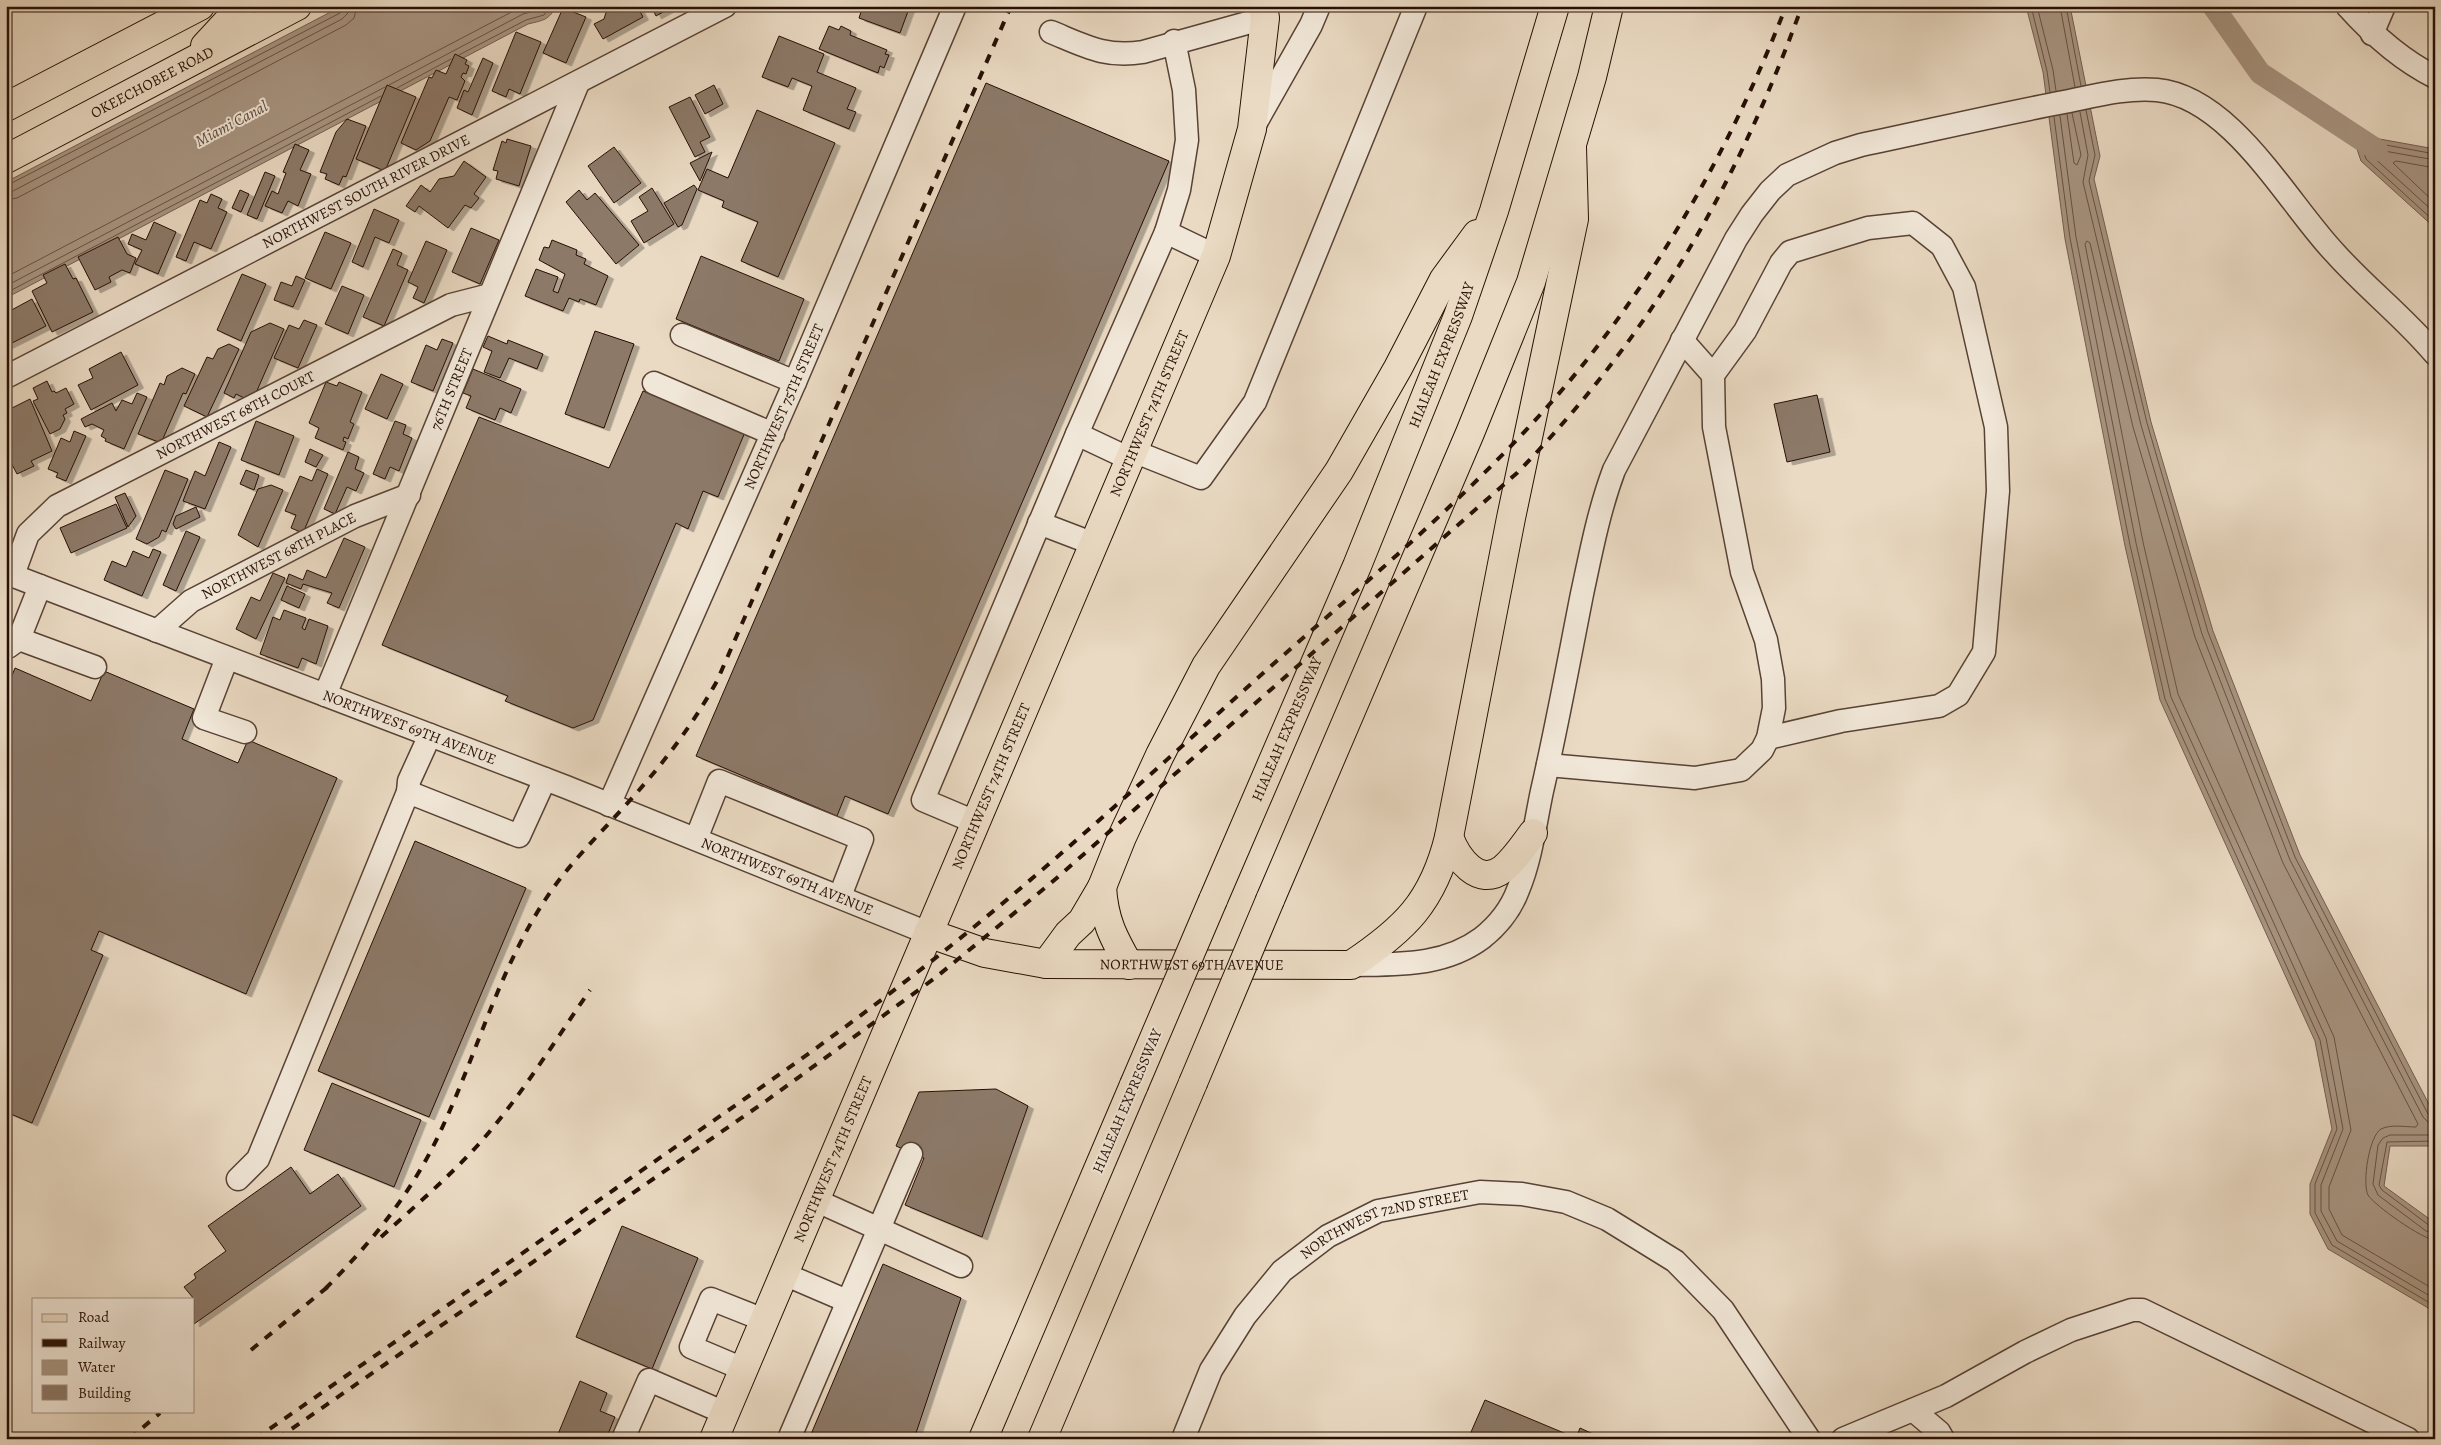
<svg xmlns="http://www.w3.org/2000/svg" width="2441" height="1445" font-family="Alegreya,serif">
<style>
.water{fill:#a89582;stroke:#745f50}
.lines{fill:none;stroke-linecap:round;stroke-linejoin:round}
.shore{stroke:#685243;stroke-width:1}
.canal{stroke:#a89582;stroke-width:22}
.building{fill:#8c7967;stroke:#270f04;filter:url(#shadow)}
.minor-tunnel{stroke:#cdbca6;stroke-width:22;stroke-dasharray:22 11;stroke-linecap:butt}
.minor-casing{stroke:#584234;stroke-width:25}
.major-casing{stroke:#270f04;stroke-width:30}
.highway-casing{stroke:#270f04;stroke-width:30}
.minor{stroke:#f1e7d8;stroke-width:22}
.major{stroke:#eadac3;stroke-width:28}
.highway{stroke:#eadac3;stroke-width:28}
.rail{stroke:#270f04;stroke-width:4;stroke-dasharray:9 9;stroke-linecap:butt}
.major-bridge-casing{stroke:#270f04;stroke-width:30;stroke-linecap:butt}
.major-bridge{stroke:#eadac3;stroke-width:28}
.labels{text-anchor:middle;stroke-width:4;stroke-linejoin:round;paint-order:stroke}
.street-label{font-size:15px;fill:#270f04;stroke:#f1e7d8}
.water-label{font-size:16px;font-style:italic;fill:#614b3d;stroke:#f1e7d8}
</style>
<defs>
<filter id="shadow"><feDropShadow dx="5.5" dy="3" stdDeviation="0" flood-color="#0004"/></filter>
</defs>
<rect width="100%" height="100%" fill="#eadac3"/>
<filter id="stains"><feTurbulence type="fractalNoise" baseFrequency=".004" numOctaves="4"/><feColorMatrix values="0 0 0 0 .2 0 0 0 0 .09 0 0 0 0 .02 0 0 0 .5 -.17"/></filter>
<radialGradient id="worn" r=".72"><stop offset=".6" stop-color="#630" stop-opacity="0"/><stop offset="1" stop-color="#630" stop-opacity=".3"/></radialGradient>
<path class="water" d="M342,6H557C548,20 545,20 528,24L6,298V182Z
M2026,6H2070L2100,156L2094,179L2151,422L2213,631L2300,855L2435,1116V1146H2390L2384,1186L2435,1223V1312L2328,1249L2310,1214V1184L2332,1129L2315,1041L2160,700L2125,546L2065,239L2043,72Z
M2352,134L2435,149V228L2361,161Z"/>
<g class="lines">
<path class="shore" d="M2031,6L2047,71L2050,92
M2037,6L2053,70L2056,91
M2060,6L2075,87
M2066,6L2081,86
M459,55L526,20L544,15L550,6
M389,85L523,14L541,9L543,6
M397,88L451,59
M2086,110L2095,155L2089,181L2147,423L2208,632L2295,857L2428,1114L2435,1117
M2080,112L2088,155L2083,182L2141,425L2202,634L2290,860L2423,1117L2428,1122L2435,1124
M2067,114L2074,163L2077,165L2081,155L2072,113
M2060,116L2076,237L2136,543L2171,697L2326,1038L2343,1129L2321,1185V1211L2337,1241L2435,1299
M2054,117L2070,238L2130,545L2165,699L2320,1040L2337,1129L2315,1184V1213L2332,1245L2435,1306
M2435,154L2364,141L2361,143L2366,159L2435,222
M2435,160L2373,149L2370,151L2371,155L2435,213
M2435,168L2396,161L2393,163L2435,203
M6,186L340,13L343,6
M6,192L13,191L342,19L348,13L349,6
M6,200L17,198L346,25L354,18L357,6
M6,277L523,6
M6,286L385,87
M6,293L381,96
M2435,1135H2390L2383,1138L2378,1145L2373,1184L2378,1195L2426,1231L2435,1233
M2435,1141L2387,1142L2379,1185L2382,1190L2430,1226H2435
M2435,1240C2423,1240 2374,1205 2368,1195C2362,1183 2369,1136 2381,1129C2391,1124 2405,1127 2416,1127L2418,1124L2283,863L2195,637L2133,427L2090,243L2087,241L2085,244L2143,542L2178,694L2334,1037L2351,1130L2329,1187V1209L2342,1235L2435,1290"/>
<path class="canal" d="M2213,6L2260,73L2377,150"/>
</g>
<path class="building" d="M608,6H637L643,17L603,39L594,24L604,19Z
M651,6H674L656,16Z
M863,6H910L900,33L859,18Z
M563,8L586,17L566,63L543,53Z
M829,26L839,30L841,26L851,31L850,35L887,50L885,54L889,55L884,68L880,66L878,73L819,49Z
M516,32L541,42L520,94L509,89L506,97L492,91Z
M779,36L824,54L817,72L856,88L847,109L856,112L849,129L803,110L812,86L792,78L788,87L762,77Z
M455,54L467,60L465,64L469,66L466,74L463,73L461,77L465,81L457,100L449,97L430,141L416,150L401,143L429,77L432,78L436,70L446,74Z
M483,58L493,63L472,115L457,108L464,90L468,92Z
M986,83L1169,161L888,814L845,796L837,816L696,756Z
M387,85L416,97L385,171L356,159Z
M714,85L723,104L705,114L695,95Z
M690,97L710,137L700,142L705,152L695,157L669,107Z
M757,110L835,143L778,277L741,261L758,222L722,207L724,201L698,190L707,169L728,178Z
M347,119L366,126L346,177L343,176L339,185L325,179L327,174L320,172L336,132Z
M507,139L531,146L519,186L496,179L498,171L493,170L502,141L506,143Z
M295,144L309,150L300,170L311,174L298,206L288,201L282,213L265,206L272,191L278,194L286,173L283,172Z
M614,147L641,183L614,203L588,166Z
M712,152L700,181L690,163Z
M464,161L486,177L474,194L479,198L471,208L465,205L448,228L419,206L415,212L406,206L421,185L430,192L439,179L454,176Z
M265,172L275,176L257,219L247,215Z
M694,185L697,189L682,225L678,227L664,203Z
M652,188L674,224L644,243L631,221L648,211L639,197Z
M240,190L249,194L241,212L232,208Z
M579,190L587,200L595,193L639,245L616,264L566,202Z
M211,194L222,199L218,208L227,212L211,249L194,242L186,261L176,257L200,200L207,203Z
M374,209L399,220L389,243L375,237L363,267L352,262Z
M154,222L176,232L158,274L135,264L142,250L128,244L132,234L146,240Z
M471,228L499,240L480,284L452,272Z
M325,232L351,243L331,289L305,278Z
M118,237L127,254L136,258L130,273L122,270L109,277L111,282L95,290L78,257Z
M552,240L577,250L576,255L586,259L584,264L608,276L596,305L580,299L579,302L569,298L563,311L525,296L536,269L558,277L553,291L558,293L565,274L539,260L544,247L549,248Z
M426,241L447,250L424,303L413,298L418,287L408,282Z
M393,249L402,253L397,265L408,270L384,326L363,317Z
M701,256L804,299L779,361L676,319Z
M65,264L73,279L76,278L93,312L52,332L32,291L47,283L43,275Z
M242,274L266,284L241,341L217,330Z
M296,276L305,280L293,307L274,300L281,282L292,286Z
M342,286L364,295L348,334L325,324Z
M32,299L46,326L6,346V313Z
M304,320L317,325L298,368L274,358L289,325L299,329Z
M270,323L284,329L252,402L236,394L234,398L224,393L251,332Z
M595,331L634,344L604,428L565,414Z
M488,336L507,344L508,340L543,354L537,369L509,358L500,378L484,372L492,351L483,347Z
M442,339L453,343L433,391L411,382L426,345L437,350Z
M229,344L239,349L207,417L184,406L207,357L213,359L218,349Z
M121,352L138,385L91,410L78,385L93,378L89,369Z
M182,368L195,374L186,394L183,393L161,443L138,434L160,383L164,385L167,376Z
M473,369L521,389L511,413L500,408L495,420L466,408L471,396L463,393Z
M381,374L403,384L387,419L365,409Z
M47,381L52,392L54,391L56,393L66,388L74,404L65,409L67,413L63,415L65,419L60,429L50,434L33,401L38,399L33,388Z
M326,382L337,386L339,382L362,392L350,422L354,424L348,439L344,437L343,441L346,442L343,450L315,438L319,428L309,423Z
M643,391L745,432L718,497L703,491L688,529L676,523L593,720L573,728L505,701L508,696L382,645L479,417L609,468Z
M137,393L147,397L124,449L105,441L106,439L101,436L104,430L92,424L85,427L81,419L112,403L116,411L122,400L132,404Z
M1817,395L1830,452L1787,462L1774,404Z
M30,399L52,451L31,461L34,466L17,474L6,453V411Z
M256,421L294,436L279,475L241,460Z
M395,421L406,425L403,434L412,438L399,471L390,467L385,479L373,474Z
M74,431L86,436L66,481L56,477L58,473L48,469L61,438L70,442Z
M219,442L231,447L205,509L183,501L195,471L205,476Z
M310,449L323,455L316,467L305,462Z
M348,452L359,457L355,469L364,473L356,491L347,487L335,514L324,509Z
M317,469L328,474L303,533L291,528L296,515L285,511L300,476L312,481Z
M165,470L188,479L166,532L162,530L159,537L147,544L136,539Z
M246,470L259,475L254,490L240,484Z
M271,485L283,490L258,547L238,535L258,489Z
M125,493L136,516L128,527L115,497Z
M116,504L127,528L71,553L60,528Z
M196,507L200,517L176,529L173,524L176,516Z
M186,531L200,537L176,591L163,585Z
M344,538L365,547L339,608L327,603L332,593L303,584L301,589L286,583L289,574L303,580L307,570L326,578Z
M153,549L161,552L142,596L104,580L112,561L126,567L133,551L149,558Z
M273,573L285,578L256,639L236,629L251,597L260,601Z
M287,586L305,594L299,608L281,600Z
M284,610L306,618L302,628L305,630L309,619L328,626L316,664L302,658L298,668L260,654L273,617L280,620Z
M15,668L91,701L104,671L194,709L182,739L238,763L248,740L337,778L246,994L99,931L91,950L103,955L32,1123L6,1112V690Z
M415,841L526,888L429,1117L318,1071Z
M332,1083L421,1120L394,1187L304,1150Z
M996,1089L1028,1106L982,1237L905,1205L924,1158L896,1146L919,1092Z
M291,1167L310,1194L338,1174L361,1206L194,1324V1299L184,1287L196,1278L194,1274L226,1251L208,1226Z
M622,1226L698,1258L652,1369L576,1337Z
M883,1264L961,1298L914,1439H809Z
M580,1381L607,1393L600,1411L615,1417L606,1439H556Z
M1485,1400L1576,1438L1580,1428L1604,1439H1468Z"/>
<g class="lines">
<path class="minor-tunnel" d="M6,7L8,6"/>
<g class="minor-casing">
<g id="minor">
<path d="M2347,6C2372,34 2401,60 2435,77"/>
<path d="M1051,32C1085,46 1105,58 1143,52L1265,18"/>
<path d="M2372,34L2384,6"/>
<path d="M1254,126L1311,25L1319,6"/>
<path d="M1166,232L1216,256"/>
<path d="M682,335L795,382"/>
<path d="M1713,375L1745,331L1781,263L1790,252L1868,228L1913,223L1942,246L1964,287L1996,427L1998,491L1984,652L1958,695L1939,706L1841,721L1768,738"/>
<path id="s1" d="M6,377L725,6"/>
<path d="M654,383L773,434"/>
<path d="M1077,434L1130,459"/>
<path d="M1133,451L1201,478L1255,402L1416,6"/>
<path d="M1039,523L1094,544"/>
<path id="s2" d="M6,573L566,787L928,933"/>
<path id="s3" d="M13,575L28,534L57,506L451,305L490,295"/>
<path id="s4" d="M157,631L191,601L355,516L409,495"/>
<path d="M19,639L95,667"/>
<path d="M8,647L19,639L40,586"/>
<path d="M227,658L204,718L245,732"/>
<path id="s5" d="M325,695L578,83"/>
<path d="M1548,765L1695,778L1741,770L1762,750L1768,738L1774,708L1773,679L1766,640L1742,572L1714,427L1713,375L1682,340"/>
<path d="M408,792L409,781L430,735"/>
<path id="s6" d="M609,805L795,382L955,6"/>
<path d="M975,822L923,800L1077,434L1166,232L1179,190L1187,140L1184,90L1174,41"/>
<path d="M696,839L719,781L862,839L840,896"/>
<path d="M1351,965C1397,964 1443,967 1482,938C1497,926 1511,909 1518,890C1531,859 1535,824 1542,791C1557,726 1569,660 1582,594C1591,552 1599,510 1614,470L1736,239L1752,214L1770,191L1787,175L1835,153L1861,145C1928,131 1996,115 2064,102C2094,96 2127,87 2157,90C2231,97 2287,202 2334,252C2366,288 2404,317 2435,354"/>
<path d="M238,1179L258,1159L408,792L519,836L545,779"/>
<path d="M815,1200L961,1266"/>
<path d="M784,1274L847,1301"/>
<path d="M743,1369L691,1347L711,1299L764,1320"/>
<path d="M1913,1410L1939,1432L1943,1439"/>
<path d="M623,1439L649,1380L725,1413"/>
<path d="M789,1439L911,1154"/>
<path id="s7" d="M1183,1439L1211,1370L1245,1316L1282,1271L1328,1236L1378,1211L1480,1192L1522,1194L1566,1202L1607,1219L1675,1261L1723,1310L1809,1439"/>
<path d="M1843,1439L1946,1396L2025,1352L2071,1330L2132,1310H2142L2408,1439"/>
</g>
</g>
<g class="major-casing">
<g id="major">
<path d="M1449,837C1457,858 1478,888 1503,869C1515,859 1524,845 1533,833"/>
<path d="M1102,887C1104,920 1113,937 1129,965"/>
<path id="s8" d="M1213,900L1357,566L1458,316L1494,211L1555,6"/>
<path d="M1270,900L1470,433L1531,282L1592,77L1609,6"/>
<path id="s9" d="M928,933L985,953L1046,964L1351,965C1405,929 1433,902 1449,837L1511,518L1574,219L1572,147"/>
<path d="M1046,964L1068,934L1082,921L1102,887L1122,837L1160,755L1206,666L1339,471L1398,368L1444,279L1477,234"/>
<path id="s10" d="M714,1439L1216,256L1252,129L1265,18L1263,6"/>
<path d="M983,1439L1134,1085"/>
<path d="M1042,1439L1193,1083"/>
</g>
</g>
<g class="highway-casing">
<g id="highway">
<path d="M205,46L242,6"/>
<path d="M6,107L200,6"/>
<path id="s11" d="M6,159L297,6"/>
</g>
</g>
<use href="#minor" class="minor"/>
<use href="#major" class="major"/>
<use href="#highway" class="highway"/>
<path class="rail" d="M381,1237C414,1207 448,1178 478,1145C520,1098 554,1042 590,990
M325,1289C373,1241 414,1190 442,1128C477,1053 499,970 545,900C567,866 596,838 623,808C659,769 691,728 717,681L1011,6
M251,1350L330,1285
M129,1439L160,1413
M255,1439C375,1356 495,1272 615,1189C711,1122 809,1056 902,984C1021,893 1131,792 1242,692C1342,602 1448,516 1539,416C1645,300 1730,152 1786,6
M277,1439L766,1101L935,978L1051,883L1517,473C1652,334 1736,187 1802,6"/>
<g class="major-bridge-casing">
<path id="major-bridge" d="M1193,1083L1270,900
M1134,1085L1213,900"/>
</g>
<use href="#major-bridge" class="major-bridge"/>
</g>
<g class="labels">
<g class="street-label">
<text dy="5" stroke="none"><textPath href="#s11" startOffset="165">OKEECHOBEE ROAD</textPath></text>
<text dy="5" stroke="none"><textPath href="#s1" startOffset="405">NORTHWEST SOUTH RIVER DRIVE</textPath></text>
<text dy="5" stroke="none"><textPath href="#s8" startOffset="591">HIALEAH EXPRESSWAY</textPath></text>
<text dy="5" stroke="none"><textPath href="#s5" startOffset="331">76TH STREET</textPath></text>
<text dy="5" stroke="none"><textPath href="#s6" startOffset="435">NORTHWEST 75TH STREET</textPath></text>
<text dy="5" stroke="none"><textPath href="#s10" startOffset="1114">NORTHWEST 74TH STREET</textPath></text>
<text dy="5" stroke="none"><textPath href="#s3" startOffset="284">NORTHWEST 68TH COURT</textPath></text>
<text dy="5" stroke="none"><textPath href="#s4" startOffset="144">NORTHWEST 68TH PLACE</textPath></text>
<text dy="5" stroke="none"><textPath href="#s2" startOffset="432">NORTHWEST 69TH AVENUE</textPath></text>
<text dy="5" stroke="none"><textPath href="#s8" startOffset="186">HIALEAH EXPRESSWAY</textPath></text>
<text dy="5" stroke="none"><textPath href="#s10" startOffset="709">NORTHWEST 74TH STREET</textPath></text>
<text dy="5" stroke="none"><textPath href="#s2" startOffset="838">NORTHWEST 69TH AVENUE</textPath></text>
<text dy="5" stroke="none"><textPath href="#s9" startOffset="268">NORTHWEST 69TH AVENUE</textPath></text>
<text transform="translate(1127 1101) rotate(-67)" y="5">HIALEAH EXPRESSWAY</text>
<text dy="5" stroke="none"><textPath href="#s10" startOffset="304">NORTHWEST 74TH STREET</textPath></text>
<text dy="5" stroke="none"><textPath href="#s7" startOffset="312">NORTHWEST 72ND STREET</textPath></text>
</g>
<g class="water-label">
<text transform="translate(231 123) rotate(-28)" y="6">Miami Canal</text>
</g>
</g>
<rect width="2441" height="1445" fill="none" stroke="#eadac3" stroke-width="25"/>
<rect x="8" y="8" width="2426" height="1430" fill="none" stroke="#270f04" stroke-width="2.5"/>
<rect x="12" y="12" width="2416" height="1420" fill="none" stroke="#270f04"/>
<rect x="32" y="1298" width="162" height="115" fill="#f1e7d8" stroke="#a09183"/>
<rect x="42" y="1314" width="25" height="8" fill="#eadac3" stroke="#a09183"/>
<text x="78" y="1322" font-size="15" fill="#270f04">Road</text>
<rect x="42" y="1339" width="25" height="8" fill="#270f04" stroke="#a09183"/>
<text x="78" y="1348" font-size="15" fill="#270f04">Railway</text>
<rect x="42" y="1360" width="25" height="15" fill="#a89582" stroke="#a09183"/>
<text x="78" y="1372" font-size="15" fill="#270f04">Water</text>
<rect x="42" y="1385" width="25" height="15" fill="#8c7967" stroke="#a09183"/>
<text x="78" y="1398" font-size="15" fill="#270f04">Building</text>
<rect width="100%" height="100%" filter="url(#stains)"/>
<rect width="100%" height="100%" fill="url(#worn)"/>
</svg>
